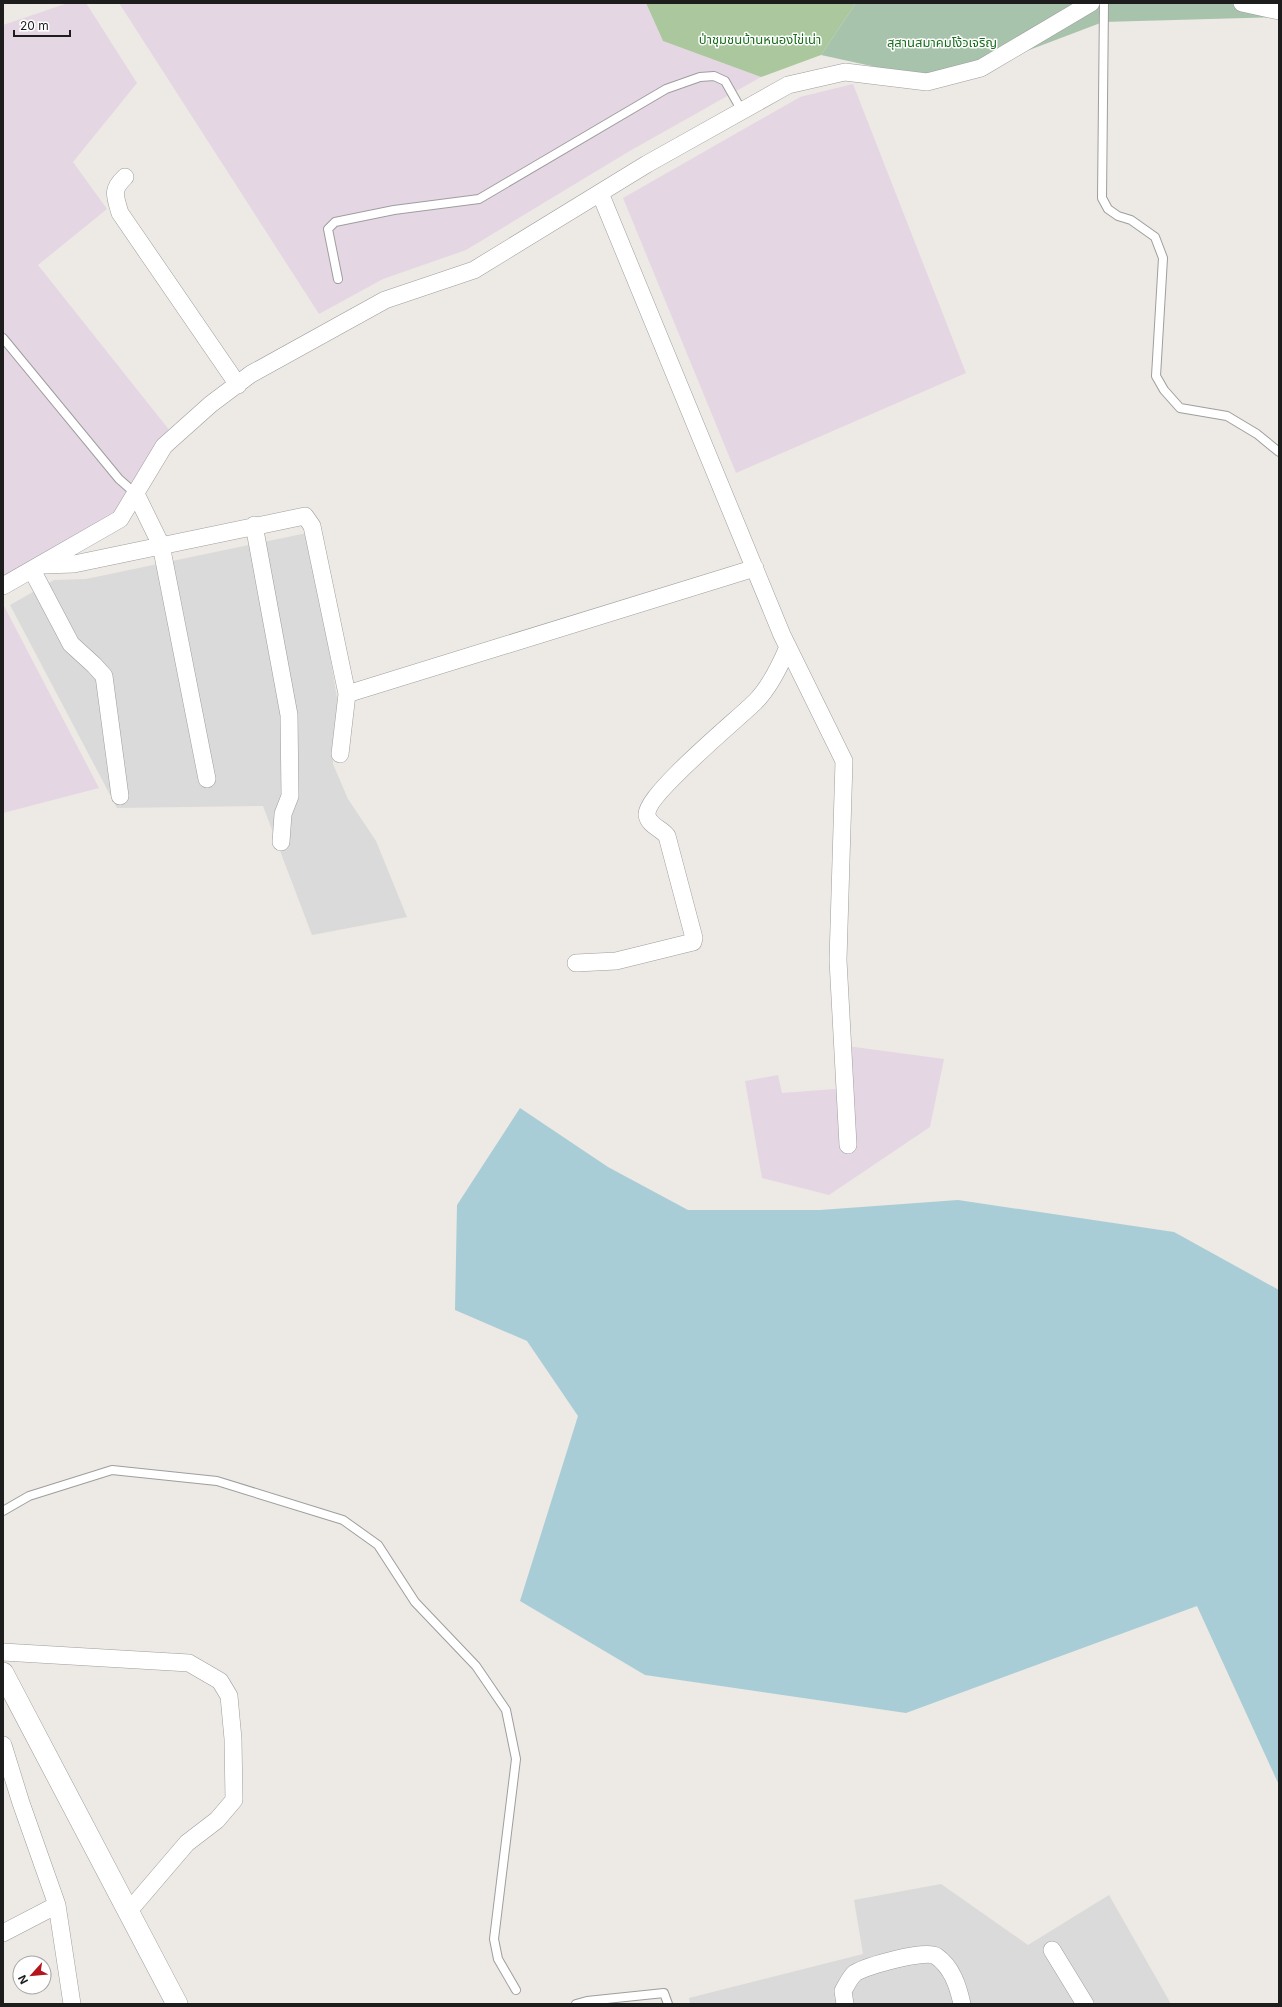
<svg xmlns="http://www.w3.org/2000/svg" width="1282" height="2007" font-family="Inter,'Noto Sans Thai',sans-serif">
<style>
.residential{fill:#dbdada}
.industrial{fill:#e5d6e3}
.forest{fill:#abc79d}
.cemetery{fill:#a8c3ab}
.water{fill:#a9cdd6}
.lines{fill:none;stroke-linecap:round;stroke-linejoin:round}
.service-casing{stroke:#9e9e9e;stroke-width:10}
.minor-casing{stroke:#9e9e9e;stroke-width:18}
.tertiary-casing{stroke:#9e9e9e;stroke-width:22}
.service{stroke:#fff;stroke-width:8}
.minor{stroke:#fff;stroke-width:17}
.tertiary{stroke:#fff;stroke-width:21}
.labels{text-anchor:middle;stroke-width:3;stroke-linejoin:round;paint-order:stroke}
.park-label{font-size:13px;fill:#186e1c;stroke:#fff}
</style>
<rect width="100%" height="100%" fill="#ede9e4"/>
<path class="residential" d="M307,533L311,543L338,704L333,764L348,799L376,841L407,917L312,935L263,806L117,808L10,605L54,580L86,579Z
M941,1884L1028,1945L1109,1895L1171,2004H690L689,1998L863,1954L854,1900Z"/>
<path class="industrial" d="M68,3H86L137,83L73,162L107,209L38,265L170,431L155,445L113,515L3,578V25Z
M119,3H646L663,41L761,77L628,152L466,250L383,279L319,314Z
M853,84L966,373L736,473L623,198L800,97Z
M3,604L99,788L3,813Z
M847,1046L944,1059L930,1127L829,1195L762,1178L745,1081L778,1075L782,1093L848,1088Z"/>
<path class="forest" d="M646,3H856L821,55L761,77L663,41Z"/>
<path class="cemetery" d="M856,3H1279V17L1103,22L945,82L821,55Z"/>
<path class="water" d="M520,1108L608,1167L688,1210H820L958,1200L1174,1232L1279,1290V1785L1197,1606L906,1713L645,1675L520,1601L578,1416L527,1341L455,1310L457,1205Z"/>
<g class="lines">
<g class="service-casing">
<path id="service" d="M1104,3L1102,198L1108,209L1118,216L1131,220L1155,237L1163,258L1156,376L1164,390L1180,408L1227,416L1257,434L1279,452
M338,279L328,229L335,222L394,210L479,199L666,89L700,77L714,76L725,81L742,111
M3,338L119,479L136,494
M3,1511L29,1496L112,1470L217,1481L343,1520L378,1545L415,1602L476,1666L506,1710L516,1759L494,1939L498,1959L516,1990
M576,2004L587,2001L664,1993L668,2004"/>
</g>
<g class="minor-casing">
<path id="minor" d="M1242,3L1279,11
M125,177C111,190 115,196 120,213L238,385
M600,193L782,635L844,761L838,960L848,1145
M136,494L161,545L207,779
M254,525L289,715L290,796L283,814L281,842
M43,565L74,564L305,516L312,526L347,694L340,754
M32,570L71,644L94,665L104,676L120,796
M3,586L120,519L164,446L211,404L251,374L385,300L474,270L647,164L788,85L845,72L927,82L981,68L1091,3
M347,694L755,568
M576,963L616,961L693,942L694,938L667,836C661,828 649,826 647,815C645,795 738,719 755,702C770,687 780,666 788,647
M3,1652L189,1663L220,1681L229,1696L233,1739L234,1800L217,1820L187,1843L128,1912
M3,1745L21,1803L57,1905L72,2004
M3,1933L57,1905
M1052,1950L1085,2004
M845,2004L843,1991C846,1986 850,1977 855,1973C867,1966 925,1949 936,1956C952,1967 958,1986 962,2004"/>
</g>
<g class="tertiary-casing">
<path id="tertiary" d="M3,1673L177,2004"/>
</g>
<use href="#service" class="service"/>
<use href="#minor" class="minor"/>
<use href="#tertiary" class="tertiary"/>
</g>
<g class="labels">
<g class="park-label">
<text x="760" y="44">ป่าชุมชนบ้านหนองไข่เน่า</text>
<text x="942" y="47">สุสานสมาคมโง้วเจริญ</text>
</g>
</g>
<rect width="1282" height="2007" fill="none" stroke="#1d1d1d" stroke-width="8"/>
<g transform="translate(32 1975) rotate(243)"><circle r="19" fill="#ffffff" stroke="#a5a5a5"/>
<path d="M0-3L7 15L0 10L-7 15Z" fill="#b3171d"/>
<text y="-6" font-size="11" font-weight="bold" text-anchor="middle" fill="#1d1d1d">N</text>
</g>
<path d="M14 30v6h56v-6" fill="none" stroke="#1d1d1d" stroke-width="2"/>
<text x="20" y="30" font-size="12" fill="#1d1d1d" stroke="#ffffff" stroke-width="3" paint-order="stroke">20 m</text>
</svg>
